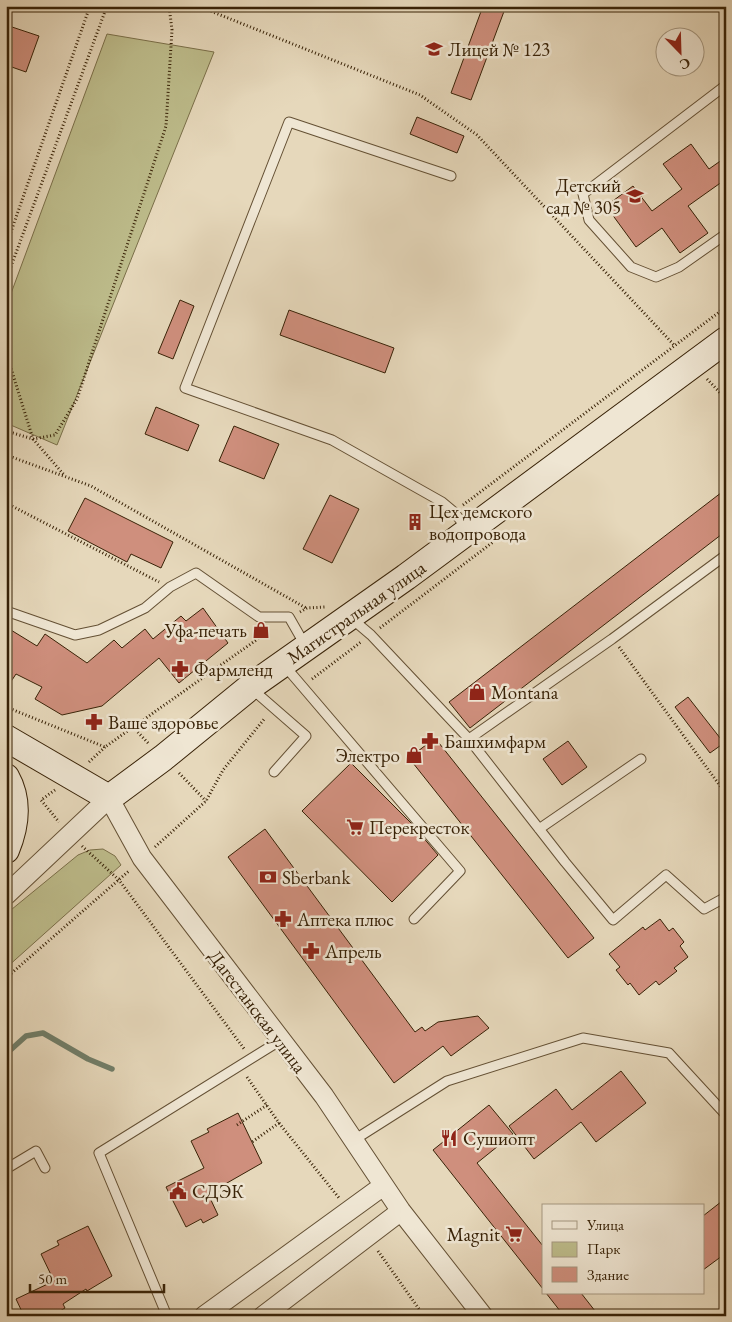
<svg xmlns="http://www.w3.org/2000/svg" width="732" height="1322" font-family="'EB Garamond',serif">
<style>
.green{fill:#bdbc8b;stroke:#7a6f49}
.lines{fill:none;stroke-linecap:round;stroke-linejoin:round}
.stream{stroke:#717e69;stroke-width:5.5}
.building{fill:#cf8f7d;stroke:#382207}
.lane-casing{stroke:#645034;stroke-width:11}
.street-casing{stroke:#645034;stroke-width:21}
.secondary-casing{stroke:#382207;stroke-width:28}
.path{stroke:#382207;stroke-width:3;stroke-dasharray:1 2.5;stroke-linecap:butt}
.lane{stroke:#efe6d3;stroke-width:9}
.street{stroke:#efe6d3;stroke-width:19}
.secondary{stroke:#efe6d3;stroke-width:26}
.labels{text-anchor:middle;stroke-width:5;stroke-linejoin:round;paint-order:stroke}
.poi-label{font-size:19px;fill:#382207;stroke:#efe6d3;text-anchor:start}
.street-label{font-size:19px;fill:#382207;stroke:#efe6d3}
</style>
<rect width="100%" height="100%" fill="#e6d8bb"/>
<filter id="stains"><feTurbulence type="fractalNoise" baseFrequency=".004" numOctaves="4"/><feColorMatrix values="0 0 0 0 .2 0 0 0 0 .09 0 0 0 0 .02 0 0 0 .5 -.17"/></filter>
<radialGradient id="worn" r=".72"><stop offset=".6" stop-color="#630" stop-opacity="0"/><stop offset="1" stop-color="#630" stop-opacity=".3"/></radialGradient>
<path class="green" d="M107,34L214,52L57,445L6,423V307Z
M103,849L115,856L121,865L6,968V914L78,855L90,850Z"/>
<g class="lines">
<path class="stream" d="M6,1054L26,1036L43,1033L88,1059L112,1069"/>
</g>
<path class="building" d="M483,6H506L471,100L451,93Z
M6,25L39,36L26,72L6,65Z
M417,117L464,136L457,153L410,134Z
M691,144L709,169L726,157V179L688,206L708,233L680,253L662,228L636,247L606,206L633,186L652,211L682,189L663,164Z
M180,300L194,306L173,359L158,353Z
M289,310L394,348L385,373L280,335Z
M156,407L199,425L188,451L145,434Z
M234,426L279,444L264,479L219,461Z
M726,489V531L470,728L449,702Z
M330,495L359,509L332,563L303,549Z
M85,498L173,542L161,568L131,554L127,562L68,531Z
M203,608L228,643L179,683L159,658L102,706L62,715L35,699L42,687L16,674L6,689V627L37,646L45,634L87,663L114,640L122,648L145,629L153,639L181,616L186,621Z
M688,697L724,743L710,753L675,707Z
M435,738L594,938L568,958L409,758Z
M568,741L587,767L562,785L543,759Z
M351,763L411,823L438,855L392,902L302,811Z
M265,829L415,1032L422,1027L425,1031L438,1022L478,1016L489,1028L451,1056L443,1046L394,1083L228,857Z
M660,919L669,931L673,928L684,942L680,946L688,957L674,968L677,971L659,985L656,981L639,995L630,983L628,985L616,970L620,967L609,954L643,927L645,930Z
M621,1071L646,1103L596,1142L581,1122L534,1159L509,1126L556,1089L572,1110Z
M489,1105L513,1134L477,1163L543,1246V1289L433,1150Z
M238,1113L262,1163L213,1191L215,1196L210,1198L218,1215L203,1223L201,1219L186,1227L166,1187L204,1168L191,1141L209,1132L207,1129Z
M726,1198V1253L703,1270V1216Z
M88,1226L112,1276L87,1291L86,1289L63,1304L65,1308L60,1311L63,1316H24L16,1299L54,1281L41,1254L59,1245L57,1241Z
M546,1293H581L599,1316H564Z"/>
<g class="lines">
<g class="lane-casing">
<path id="lane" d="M726,85L583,194L589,220L631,267L656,277L679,267L726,234
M451,176L289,122L185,388L332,440L442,502L454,512L467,529
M6,611L75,635L99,630L145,608L170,587L196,573L259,617H289L305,645
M351,618L371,635L469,739L565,862L613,920L666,875L704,909L726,897
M284,665L460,871L414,919
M252,689L306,736L274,772
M469,739L612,639L726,555
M539,829L641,759
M354,1140L447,1081L583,1038L669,1053L726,1115
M6,1169L36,1151L45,1168
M167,1316L99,1153L281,1040"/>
</g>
<g class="street-casing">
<path id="street" d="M6,895L109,798L142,858L324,1096L401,1211L483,1316
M204,1316L383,1186
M263,1316L401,1211"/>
</g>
<g class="secondary-casing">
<path id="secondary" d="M6,738L109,798L163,758L250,687L406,577L726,340
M6,777C19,800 16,826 6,850"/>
</g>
<path class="path" d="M198,6L420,95L477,135L675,346
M6,246L90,6
M6,280L107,6
M6,352L33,439L65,476
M707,379L726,399
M6,431L33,439L55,435L77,399L166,126L172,30L169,6
M6,455L91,486L306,608
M6,503L159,582
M463,505L726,307
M300,612L307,608L325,607
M380,628L493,542
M619,647L726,794
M312,679L361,642
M6,707L105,747L269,631
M133,727L149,744
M89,762L105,747
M179,773L206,801
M55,790L41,800L59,822
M82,846L119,880L245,1050
M155,847L206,801L223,770L265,718
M6,978L130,870
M247,1077L279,1123L252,1142
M279,1123L339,1198
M237,1125L267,1105
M378,1251L424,1316"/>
<use href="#lane" class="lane"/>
<use href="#street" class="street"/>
<use href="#secondary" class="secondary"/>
</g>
<defs>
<g id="school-bare" transform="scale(1.35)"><path d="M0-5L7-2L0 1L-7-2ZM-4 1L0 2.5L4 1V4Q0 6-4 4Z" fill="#8f2418" stroke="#efe6d3" stroke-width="2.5" paint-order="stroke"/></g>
<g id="building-bare" transform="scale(1.35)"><path d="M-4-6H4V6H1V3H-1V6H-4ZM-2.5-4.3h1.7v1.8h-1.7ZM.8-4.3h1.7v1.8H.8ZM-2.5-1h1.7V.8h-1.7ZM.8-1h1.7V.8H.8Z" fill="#8f2418" stroke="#efe6d3" stroke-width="2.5" paint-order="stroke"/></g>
<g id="shop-bare" transform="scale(1.35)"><path d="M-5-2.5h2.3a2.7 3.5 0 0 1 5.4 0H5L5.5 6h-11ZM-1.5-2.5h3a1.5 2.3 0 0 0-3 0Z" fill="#8f2418" stroke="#efe6d3" stroke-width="2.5" paint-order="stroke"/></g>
<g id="pharmacy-bare" transform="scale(1.35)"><path d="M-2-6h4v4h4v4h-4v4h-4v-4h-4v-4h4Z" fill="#8f2418" stroke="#efe6d3" stroke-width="2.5" paint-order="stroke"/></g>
<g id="supermarket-bare" transform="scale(1.35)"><path d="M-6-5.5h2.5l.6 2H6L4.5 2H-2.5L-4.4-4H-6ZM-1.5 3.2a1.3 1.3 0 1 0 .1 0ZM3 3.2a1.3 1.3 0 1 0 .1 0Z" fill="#8f2418" stroke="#efe6d3" stroke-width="2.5" paint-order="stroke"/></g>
<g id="bank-bare" transform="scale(1.35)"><path d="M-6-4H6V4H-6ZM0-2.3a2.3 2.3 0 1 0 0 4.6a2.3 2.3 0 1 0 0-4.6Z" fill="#8f2418" stroke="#efe6d3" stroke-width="2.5" paint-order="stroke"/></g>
<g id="restaurant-bare" transform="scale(1.35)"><path d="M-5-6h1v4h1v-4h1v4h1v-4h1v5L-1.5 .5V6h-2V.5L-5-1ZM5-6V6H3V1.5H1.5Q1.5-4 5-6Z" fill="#8f2418" stroke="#efe6d3" stroke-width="2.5" paint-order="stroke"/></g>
<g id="civic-bare" transform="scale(1.35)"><path d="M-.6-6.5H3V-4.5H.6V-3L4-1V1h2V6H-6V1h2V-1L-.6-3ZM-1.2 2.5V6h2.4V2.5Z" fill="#8f2418" stroke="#efe6d3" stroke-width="2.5" paint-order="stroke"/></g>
</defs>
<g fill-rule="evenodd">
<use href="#school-bare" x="434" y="49"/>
<use href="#school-bare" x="635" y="196"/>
<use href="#building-bare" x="415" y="522"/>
<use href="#shop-bare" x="261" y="630"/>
<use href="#pharmacy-bare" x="180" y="669"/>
<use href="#shop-bare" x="477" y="692"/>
<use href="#pharmacy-bare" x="94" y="722"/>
<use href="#pharmacy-bare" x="430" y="741"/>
<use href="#shop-bare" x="414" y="755"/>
<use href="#supermarket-bare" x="355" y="827"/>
<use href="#bank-bare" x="268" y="877"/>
<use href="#pharmacy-bare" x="283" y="919"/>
<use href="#pharmacy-bare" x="311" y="951"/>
<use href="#restaurant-bare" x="449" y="1138"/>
<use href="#civic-bare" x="178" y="1191"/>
<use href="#supermarket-bare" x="514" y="1234"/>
</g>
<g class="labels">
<g class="poi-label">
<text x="448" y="56">Лицей № 123</text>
<text x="621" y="192" text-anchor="end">Детский<tspan x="621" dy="22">сад № 305</tspan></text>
<text x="429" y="518">Цех демского<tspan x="429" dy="22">водопровода</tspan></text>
<text x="247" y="637" text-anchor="end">Уфа-печать</text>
<text x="194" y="676">Фармленд</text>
<text x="491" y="699">Montana</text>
<text x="108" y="729">Ваше здоровье</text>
<text x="444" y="748">Башхимфарм</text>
<text x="400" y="762" text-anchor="end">Электро</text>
<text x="369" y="834">Перекресток</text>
<text x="282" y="884">Sberbank</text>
<text x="297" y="926">Аптека плюс</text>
<text x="325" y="958">Апрель</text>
<text x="463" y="1145">Сушиопт</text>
<text x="192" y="1198">СДЭК</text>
<text x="500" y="1241" text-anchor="end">Magnit</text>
</g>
<g class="street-label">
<text transform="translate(356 612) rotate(-35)" y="7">Магистральная улица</text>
<text transform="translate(258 1011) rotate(53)" y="7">Дагестанская улица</text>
</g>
</g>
<rect width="732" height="1322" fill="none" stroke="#e6d8bb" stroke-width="25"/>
<rect x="8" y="8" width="717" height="1307" fill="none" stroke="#382207" stroke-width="2.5"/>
<rect x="12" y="12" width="707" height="1297" fill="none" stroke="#382207"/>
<rect x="542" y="1204" width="162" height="90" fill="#efe6d3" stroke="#a69881"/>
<rect x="552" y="1221" width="25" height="8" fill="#efe6d3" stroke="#a69881"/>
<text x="587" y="1230" font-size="15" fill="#382207">Улица</text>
<rect x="552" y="1242" width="25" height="15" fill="#bdbc8b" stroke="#a69881"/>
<text x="587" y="1254" font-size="15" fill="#382207">Парк</text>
<rect x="552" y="1267" width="25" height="15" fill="#cf8f7d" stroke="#a69881"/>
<text x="587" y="1280" font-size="15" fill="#382207">Здание</text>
<g transform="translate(680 52) rotate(157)"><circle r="24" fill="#efe6d3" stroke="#a69881"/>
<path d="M0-4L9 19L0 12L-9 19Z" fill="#8f2418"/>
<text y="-8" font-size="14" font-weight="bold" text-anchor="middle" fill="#382207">С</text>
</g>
<path d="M30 1284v8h134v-8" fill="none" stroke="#382207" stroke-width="2.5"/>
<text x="38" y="1284" font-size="15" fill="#382207" stroke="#efe6d3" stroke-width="4" paint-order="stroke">50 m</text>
<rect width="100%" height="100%" filter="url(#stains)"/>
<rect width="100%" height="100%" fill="url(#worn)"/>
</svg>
